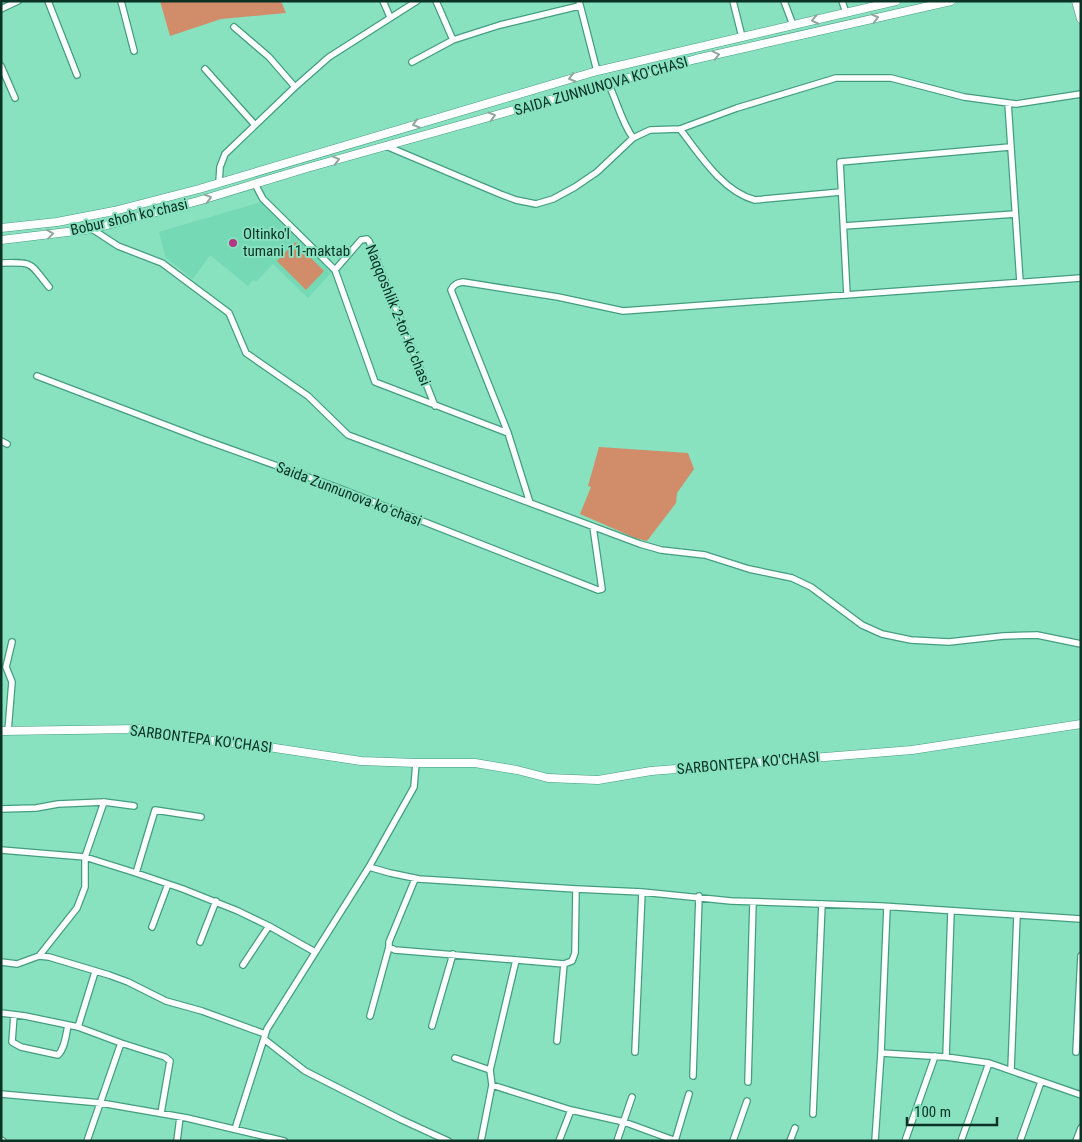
<svg xmlns="http://www.w3.org/2000/svg" width="1082" height="1142" font-family="'Roboto Condensed',sans-serif">
<style>
.built{fill:#74d9b4}
.green{fill:#d18d6a}
.lines{fill:none;stroke-linecap:round;stroke-linejoin:round}
.street-casing{stroke:#439e7e;stroke-width:8}
.secondary-casing{stroke:#439e7e;stroke-width:9}
.street{stroke:#fff;stroke-width:5.5}
.secondary{stroke:#fff;stroke-width:8}
.oneway{stroke:#91a39d}
.poi-dot{fill:#b53683;stroke:#88e1bf;stroke-width:2}
.labels{text-anchor:middle;stroke-width:4;stroke-linejoin:round;paint-order:stroke}
.street-label{font-size:15px;fill:#0a3225;stroke:#88e1bf}
.poi-label{font-size:15px;fill:#0a3225;stroke:#88e1bf;text-anchor:start}
</style>
<rect width="100%" height="100%" fill="#88e1bf"/>
<path class="built" d="M261,202L332,272L308,298L273,264L256,282L253,280L248,286L210,255L193,279L166,258L159,232Z"/>
<path class="green" d="M160,1H281L286,13L221,19L170,36Z
M295,242L324,271L306,290L277,261Z
M599,447L688,453L694,469L677,493L676,503L647,541L635,538L580,514L591,487L588,486Z"/>
<g class="lines">
<g class="street-casing">
<path id="street" d="M48,1L77,75
M121,1L134,51
M383,1L390,17
M436,1L453,40
M579,1L597,71
M733,1L742,37
M784,1L793,25
M842,1L846,13
M1,9L18,1
M234,27L269,57L295,87
M412,62L453,40L500,25L579,6
M1,66L15,98
M205,69L255,125
M608,83C617,101 621,121 633,138
M1008,103L1020,282
M680,129C699,154 723,192 755,200L841,192
M386,146L500,194L516,200L536,204L553,199L575,187L597,172L633,138L650,130L680,129L737,108L836,78H891L964,97L1016,104L1081,94
M219,183L220,167L225,154L295,87L329,57L417,1
M255,184L263,199L335,270L375,382L508,433
M844,226L1015,214
M92,229L118,246L162,263L229,313L246,353L308,396L348,435L640,544L661,550L705,555L749,569L792,578L811,587L862,625L882,634L911,640L949,642L1003,636L1037,635L1081,644
M1,263C34,262 29,262 49,287
M335,270L361,240L367,239L369,241L435,406
M847,295L840,162L1010,147
M37,376L202,439L333,486L598,590L602,589L593,527
M1,441L7,444
M530,503L508,433L451,290C454,284 457,283 463,282L558,297L623,311L1081,278
M8,731L12,682L6,667L12,642
M1,809L36,808L58,804L104,802L134,806
M1,850L85,857L136,873L183,889L238,911L269,926L315,952
M369,867L390,873L419,879L576,889L642,892L731,901L881,906L1081,919
M136,873L155,810L201,817
M415,879L389,942V947L395,950L564,964L572,961L575,953L576,889
M152,927L168,884
M200,942L216,901
M39,956L77,908L85,887V857L104,802
M1,962L17,964L39,956L49,957L109,975L128,982L166,1001L202,1011L265,1034
M243,965L269,926
M1,1013L25,1016L78,1027
M14,1015L12,1042L21,1047L58,1055C65,1048 66,1035 68,1025
M370,1016L389,947
M432,1026L453,954
M264,1039L305,1071L400,1119L448,1141
M557,1041L564,964
M121,1043L165,1057L170,1061L161,1113
M635,1052L642,892
M1076,1052L1081,956
M881,1053L946,1057L989,1063L1081,1095
M946,1057L951,911
M455,1058L490,1070
M1011,1070L1017,915
M693,1076L699,896
M748,1082L753,902
M492,1085L571,1110L624,1122L676,1141
M1,1094L101,1103L187,1118L284,1141
M813,1114L822,904
M235,1129L267,1029L369,867L414,787L416,763
M1,1140L3,1141
M87,1141L121,1043L78,1027L95,972
M177,1141L180,1117
M481,1141L492,1085L490,1070L516,960
M559,1141L571,1110
M617,1141L632,1097
M675,1141L689,1094
M733,1141L747,1101
M790,1141L795,1128
M875,1141L881,1053L887,907
M905,1141L935,1056
M961,1141L989,1063
M1020,1141L1041,1082
M1076,1141L1081,1128"/>
</g>
<g class="secondary-casing">
<path id="secondary" d="M1076,1L1081,19
M1,228L57,222L114,211L199,189L597,71L896,1
M1,240L92,229L198,201L307,168L696,59L951,1
M1,731L138,729L193,739L255,745L361,761L416,763H475L517,770L548,778L598,780L651,771L912,750L1081,724"/>
</g>
<use href="#street" class="street"/>
<use href="#secondary" class="secondary"/>
</g>
<defs><path id="oneway-chevron" d="M-2-3.5L2.5 0L-2 3.5" fill="none" stroke-width="1.6" stroke-linecap="round" stroke-linejoin="round" transform="scale(1.25)"/></defs>
<g class="oneway">
<use href="#oneway-chevron" transform="translate(875 18) rotate(-14)"/>
<use href="#oneway-chevron" transform="translate(815 20) rotate(168)"/>
<use href="#oneway-chevron" transform="translate(716 55) rotate(-13)"/>
<use href="#oneway-chevron" transform="translate(572 78) rotate(164)"/>
<use href="#oneway-chevron" transform="translate(492 116) rotate(-16)"/>
<use href="#oneway-chevron" transform="translate(416 124) rotate(164)"/>
<use href="#oneway-chevron" transform="translate(336 160) rotate(-15)"/>
<use href="#oneway-chevron" transform="translate(208 198) rotate(-17)"/>
<use href="#oneway-chevron" transform="translate(50 234) rotate(-7)"/>
</g>
<circle class="poi-dot" cx="233" cy="243" r="5"/>
<g class="labels">
<g class="street-label">
<text transform="translate(601 86) rotate(-16)" y="5">SAIDA ZUNNUNOVA KO'CHASI</text>
<text transform="translate(129 217) rotate(-13)" y="5">Bobur shoh koʻchasi</text>
<text transform="translate(398 315) rotate(68)" y="5">Naqqoshlik 2-tor koʻchasi</text>
<text transform="translate(349 494) rotate(21)" y="5">Saida Zunnunova koʻchasi</text>
<text transform="translate(201 739) rotate(7)" y="5">SARBONTEPA KO'CHASI</text>
<text transform="translate(748 763) rotate(-5)" y="5">SARBONTEPA KO'CHASI</text>
</g>
<g class="poi-label">
<text x="243" y="239">Oltinko'l<tspan x="243" dy="17">tumani 11-maktab</tspan></text>
</g>
</g>
<rect width="1082" height="1142" fill="none" stroke="#0a3225" stroke-width="5"/>
<path d="M907 1117v8h90v-8" fill="none" stroke="#0a3225" stroke-width="2.5"/>
<text x="914" y="1117" font-size="15" fill="#0a3225" stroke="#88e1bf" stroke-width="4" paint-order="stroke">100 m</text>
</svg>
